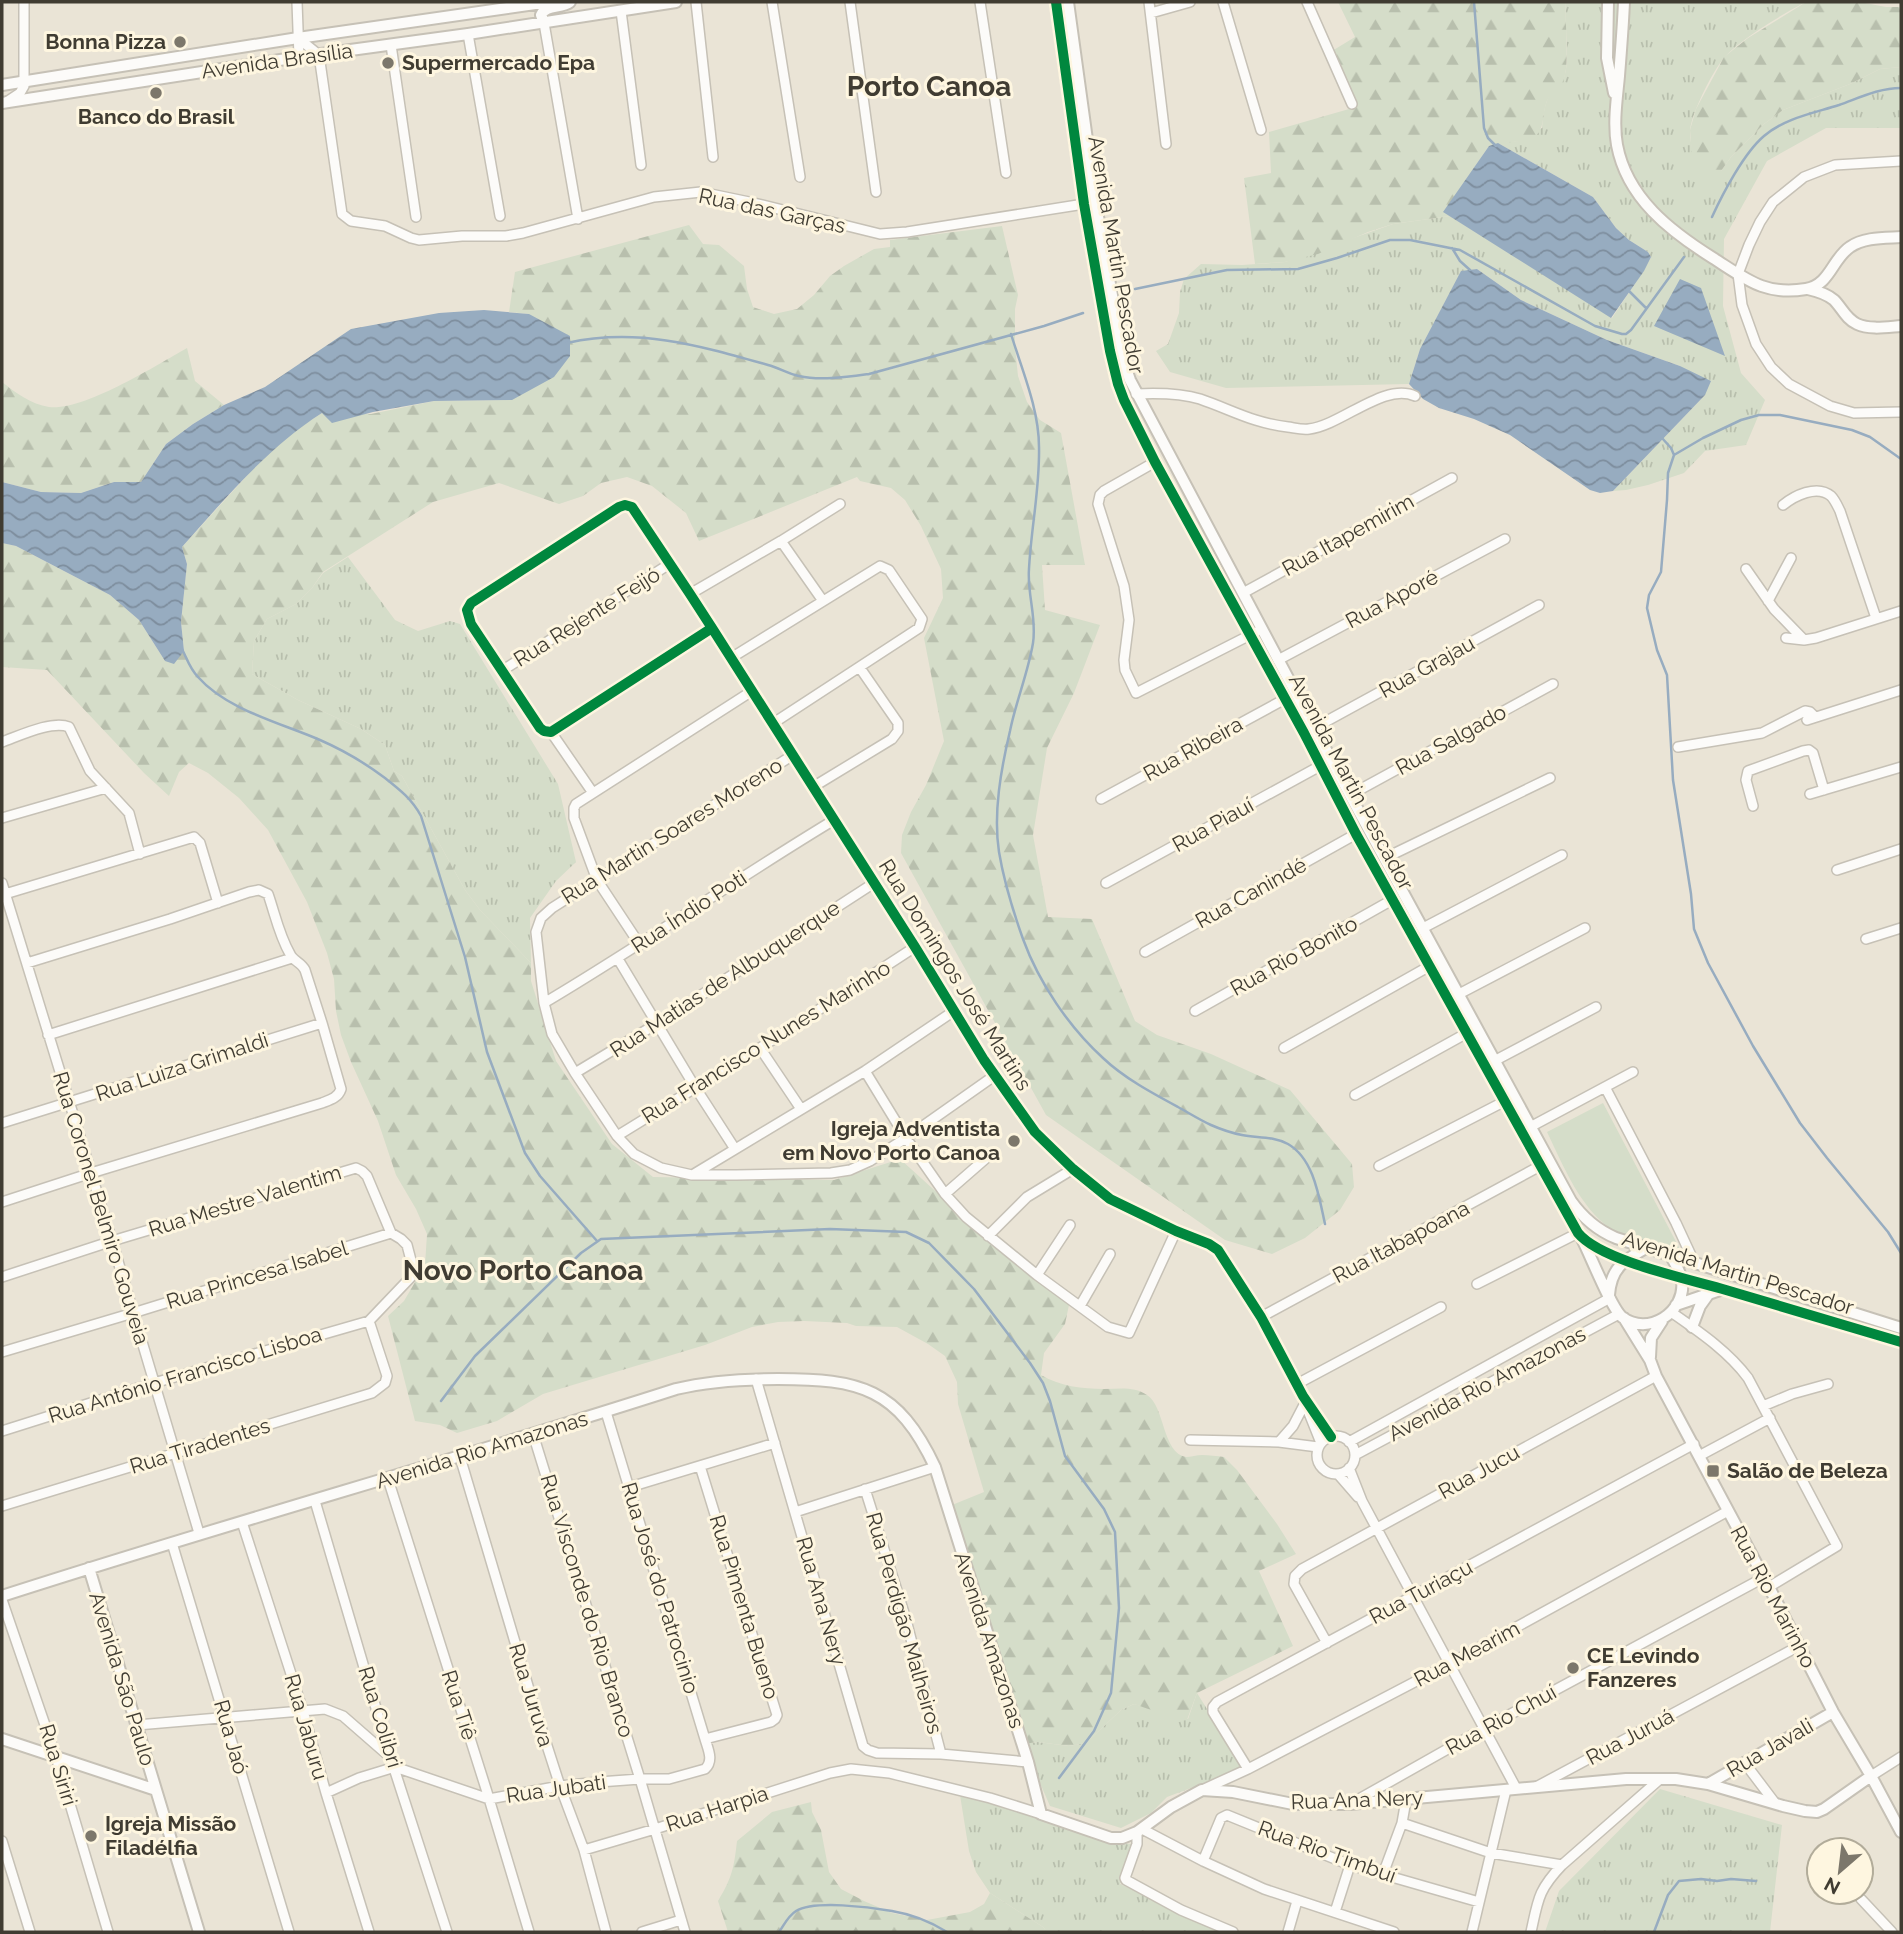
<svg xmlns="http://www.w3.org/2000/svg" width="1903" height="1934" font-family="Raleway,sans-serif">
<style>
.grass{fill:url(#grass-tufts)}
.forest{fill:url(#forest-firs)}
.park{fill:#d5ddc9}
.water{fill:url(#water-waves)}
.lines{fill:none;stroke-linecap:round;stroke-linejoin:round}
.stream{stroke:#97acc0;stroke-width:2.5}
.minor-casing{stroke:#c6c1b6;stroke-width:12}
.tertiary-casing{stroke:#c6c1b6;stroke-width:14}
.minor{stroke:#fcfbf9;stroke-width:9}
.tertiary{stroke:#fcfbf9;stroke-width:10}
.cycleway-casing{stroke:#fef6e0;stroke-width:15}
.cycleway{stroke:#00873e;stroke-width:10}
.poi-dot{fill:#7c776b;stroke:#fef6e0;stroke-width:2.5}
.labels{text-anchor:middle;stroke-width:6;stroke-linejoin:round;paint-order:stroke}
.poi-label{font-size:21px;font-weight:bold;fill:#403c32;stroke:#fef6e0;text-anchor:start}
.street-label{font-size:21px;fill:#403c32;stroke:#fef6e0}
.district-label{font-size:28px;font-weight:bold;fill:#403c32;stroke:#fef6e0}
</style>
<defs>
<pattern id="grass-tufts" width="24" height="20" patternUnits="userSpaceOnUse" patternTransform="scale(1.75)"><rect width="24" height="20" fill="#d5ddc9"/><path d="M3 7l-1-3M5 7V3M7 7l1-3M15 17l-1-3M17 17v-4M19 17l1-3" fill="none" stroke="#b8bfad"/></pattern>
<pattern id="forest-firs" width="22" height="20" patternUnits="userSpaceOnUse" patternTransform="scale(1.75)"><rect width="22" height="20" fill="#d5ddc9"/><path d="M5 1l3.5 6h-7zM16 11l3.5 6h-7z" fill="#b8bfad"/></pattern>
<pattern id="water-waves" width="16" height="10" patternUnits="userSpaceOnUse" patternTransform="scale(1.75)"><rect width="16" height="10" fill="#97acc0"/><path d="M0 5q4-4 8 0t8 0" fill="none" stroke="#7d8d9d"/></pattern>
</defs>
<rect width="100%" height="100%" fill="#eae4d6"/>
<path class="grass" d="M1566,2H1806C1784,13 1739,40 1724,58C1713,70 1690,116 1690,132C1690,137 1691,143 1692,148L1721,171L1731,157L1764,124L1783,110L1850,84L1880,69L1901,67V128H1826L1767,161L1724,239L1723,306L1741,373L1765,400L1746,445L1705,451L1684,473L1648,485L1626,490L1613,491L1705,395L1680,366L1607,340L1521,300L1477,269L1461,272L1420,349L1409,384L1226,388L1170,372L1156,351L1168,344L1179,313L1180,292L1184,279L1201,264L1242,265L1285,262L1393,224L1450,216L1612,318L1644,270L1651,257L1648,252L1629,240L1616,228L1593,197L1498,143L1518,141L1542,128C1543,117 1544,106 1549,96C1556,83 1563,88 1566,69C1569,48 1564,24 1566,2Z
M348,557L395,620L418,631L450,621L460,624L558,784L576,862L556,881L530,918L531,963L480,910L465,890L402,776L394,771L385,745L361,729L298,700L252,674L254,641L267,619L296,604L312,588L323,573Z
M1197,1693L1244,1768L1167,1797L1151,1813L1121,1828L1050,1806L1023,1744L1038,1742L1069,1746L1086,1743L1121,1710L1134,1704L1188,1719Z
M959,1789L1101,1839L1136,1845L1120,1884L1223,1932H1047L1043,1927L990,1893L976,1872L969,1851Z
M1660,1789L1782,1825L1770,1932H1545L1559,1891Z"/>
<path class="forest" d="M1338,2H1566C1564,21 1571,70 1562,83C1556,93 1551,90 1546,104C1542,116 1545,132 1532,138C1519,143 1502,142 1489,146L1444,212L1450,216L1393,224L1368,232L1318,254L1285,262L1255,264L1244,178L1271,173L1269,132L1356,107L1332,51L1355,37Z
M1806,2H1860L1886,7H1901V67L1880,69L1850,84L1783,110L1764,124L1731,157L1721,171L1713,174L1693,170L1690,130L1696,109L1724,57L1748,38Z
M689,225L703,244L719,245L744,266L747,289L753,307L774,314L797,309L814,295L830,276L844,266L874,249L890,247V240L1002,226L1018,295L1015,309V347L1018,376L1027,402L1040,420L1061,433L1085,565H1042L1045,610L1100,625L1074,693L1047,748L1033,835L1048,917L1092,919L1135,1021L1157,1035L1211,1054L1290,1090L1352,1164L1354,1187L1340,1210L1305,1238L1272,1254L1225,1240L1046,1115L901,853L902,835L911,812L926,785L944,741L924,638L943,598L941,569L921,526L905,500L891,488L860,481L857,477L699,541L686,513L652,486L627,477L601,483L583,496L559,504L499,483L433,502L323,572L312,588L296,604L267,619L254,641L252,674L298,700L361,729L385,745L394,771L402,776L465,890L480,910L531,963V981L556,1061L612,1144L653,1177L834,1180L900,1159L986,1237L1069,1305L1065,1324L1044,1353L1041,1375C1059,1386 1083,1389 1104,1389C1119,1389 1134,1386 1147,1395C1165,1406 1162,1453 1186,1457C1191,1457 1197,1455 1202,1455C1209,1455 1217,1456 1224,1457L1237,1470L1277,1524L1296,1554L1259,1571L1293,1646L1197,1693L1187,1720L1175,1721L1154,1711L1134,1704L1121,1710L1086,1743L1069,1746L1038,1742L1023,1744L952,1505L984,1492L958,1404L957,1382L945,1356L928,1344L897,1327L856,1326L847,1323L804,1321L778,1322L752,1327L705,1345L543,1394L497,1421L457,1433L440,1425L415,1421L388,1316L404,1301L425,1265L427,1234L416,1209L396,1175L378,1121L351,1062L341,1035L336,1011L334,979L327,953L307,902L268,830L239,798L208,773L189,763L179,772L169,796L144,773L47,670L2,667V543L16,546L110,595L139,620L165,661L184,651L181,622L187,564L182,547L263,458L297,429L322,413L371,414L434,401L512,400L529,314L509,312L515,272Z
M187,348L195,381L224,405L193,424L166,444L141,482H114L81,493L41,492L2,482V382C16,393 31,404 49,407C84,411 155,366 187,348Z
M811,1802L812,1812L821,1830L829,1872L841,1889L864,1901L892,1913L927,1920L970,1912L984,1904L990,1893L1043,1927L1047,1932H728L718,1901C732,1878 734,1868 737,1841L772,1812Z"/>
<path class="park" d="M1603,1103L1683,1255C1666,1250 1648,1246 1631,1240C1585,1222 1567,1173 1547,1132Z"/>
<path class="water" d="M1498,143L1593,197L1616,228L1629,240L1648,252L1651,257L1644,271L1611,318L1443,212L1489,146Z
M1477,269L1521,300L1607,340L1680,366L1711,381L1705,395L1613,491L1600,493L1590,490L1510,435L1474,419L1439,408L1423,399L1409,384L1420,349L1461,271Z
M1680,279L1701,288L1725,356L1654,326Z
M484,310L529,314L570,336V356L554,377L512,400L434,401L373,412L332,423L322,413C267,448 225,499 182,547L187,564L181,622L184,651L174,664L165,661L139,620L110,595L16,546L2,543V482L41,492L81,493L114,482H141L166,444L193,424L224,405L265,387L351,329L439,313Z"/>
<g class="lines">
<path class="stream" d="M1474,2L1484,128L1488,138L1496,146
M1712,217C1723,193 1744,153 1764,136C1785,118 1814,113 1839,105C1859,98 1879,88 1901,88
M1452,248L1460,261L1470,270
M1135,289L1227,270L1298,269L1337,258L1390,240H1410L1460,250L1595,326L1622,334H1626L1631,330L1684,257
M1628,290L1646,308
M1011,334C1022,370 1039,409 1039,447C1040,488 1031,528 1029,569C1027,594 1037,618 1033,643C1028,673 1016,701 1010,731C1001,769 993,813 999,852C1004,882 1013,911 1023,939C1039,983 1069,1027 1103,1058C1124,1078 1152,1093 1178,1107C1189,1113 1200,1120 1211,1125C1220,1129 1232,1133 1242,1135C1257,1138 1273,1136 1288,1144C1314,1159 1319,1197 1325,1224
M567,343C638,327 701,346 768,365C779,368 789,374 799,376C820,381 847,377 869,374L1044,326L1083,313
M1662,438L1671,448L1674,455
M1901,459L1870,437L1852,430L1780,415H1759L1741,420L1703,438L1674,455L1668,473L1667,500L1661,572L1649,595L1647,608L1657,650L1667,675L1673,780L1691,894L1694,929L1708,963L1753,1046L1800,1123L1827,1158L1888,1232L1901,1253
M182,649C187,659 190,669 198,677C227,710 281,723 320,740C343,750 365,763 385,778C399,789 412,799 421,816L465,957L487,1052L525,1153L540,1176L597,1241
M441,1401L475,1356L581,1253L601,1239L830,1229L906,1232L929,1243L974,1289L1030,1363L1043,1383L1050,1401L1065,1456L1104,1509L1115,1532L1119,1608L1111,1693L1094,1731L1059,1778
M779,1932C784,1925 788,1916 796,1911C814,1900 870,1907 892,1911C910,1914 931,1922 947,1932
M1654,1932L1668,1895L1679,1881L1701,1879L1717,1881L1731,1879L1756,1881"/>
<g class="minor-casing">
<path id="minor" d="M297,2L299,57
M696,2L713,157
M772,2L800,177
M850,2L876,192
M980,2L1006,173
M1149,2L1166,144
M1223,2L1261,130
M1307,2L1352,104
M621,11L641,165
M1151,13L1190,2
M544,23L578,219
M468,34L500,216
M298,38L319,55L342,214L351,221L385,226L411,238L419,240L462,236H506L523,233L654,197L701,192L754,203L880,234L907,232L1084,204
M391,45L416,217
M8,101L20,93L24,86V2
M1901,161L1835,165L1804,177L1773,202L1760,222L1749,245L1738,274L1742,305L1756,344L1771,367L1789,384L1830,406L1854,413L1901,412
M1136,394C1158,393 1180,393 1200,399C1232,410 1253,423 1288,427C1295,428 1302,430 1309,429C1342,425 1384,382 1415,396
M1155,462L1104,491L1100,495L1098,504L1124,586L1129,620L1124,660L1125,670L1136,693L1256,632
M1783,505C1794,496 1817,484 1831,496C1835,500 1837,505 1840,511L1876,618
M781,541L823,601
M1746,569L1774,609L1804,640
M1243,593L1452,478
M690,594L781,541L840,504
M1768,601L1791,558
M712,628L551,732L544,731L540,728L471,624L467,610L471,603L619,507L625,505L632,507L690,594L712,628L915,947L984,1060L1035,1132L1073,1169L1110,1199L1176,1231L1209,1244L1218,1250L1261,1317L1303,1396L1331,1437
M1786,638L1804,640L1816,638L1901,611
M731,658L880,566L889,570L922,619L919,628L772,724
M1278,660L1505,539
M503,670L671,563
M1807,720L1901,690
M1314,728L1539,605
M551,732L593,793
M2,742C19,736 52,720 69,727L90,771L129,813L140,854
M1678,747L1762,733L1805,711L1810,712L1815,717
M793,755L552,908L541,918L536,932L544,1003L552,1034L575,1073L617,1136L634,1154L661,1168L692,1175H736L831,1173L850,1170L870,1161L906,1138L994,1076
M813,787L892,739L898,731V723L860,668
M1810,794L1901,767
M1350,795L1553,684
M1101,799L1285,699
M1753,806L1746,780L1748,771L1803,751L1809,750L1813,753L1824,790
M2,818L106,788
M1385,858L1550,778
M1837,870L1901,849
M2,883L112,1241L199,1533
M1106,883L1320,766
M5,894L194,837L200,843L218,903
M1423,928L1562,855
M1866,939L1901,928
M640,945L597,880L574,818V808L576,804L752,691
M1145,952L1356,834
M618,959L695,1087L735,1149
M1459,994L1585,928
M544,1003C642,945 736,879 834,820
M1195,1011L1392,900
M48,1035L292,958
M760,1048L801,1109
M1284,1048L1435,963
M1496,1060L1596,1007
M865,1071L906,1138L945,1194L966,1217L1037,1275L1108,1327L1129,1333L1176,1231
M575,1073L658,1023L874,883
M1605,1087L1676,1223L1695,1264
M1355,1095L1467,1033
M2,1123L322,1023
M1532,1126L1633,1072
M617,1136L760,1048L915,947
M1379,1166L1511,1098
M694,1174L865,1071L954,1011
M945,1194L992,1153
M2,1202L91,1173L322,1103C330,1100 338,1098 341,1089L322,1023L305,970C301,962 293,961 290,954C279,935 275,914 268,894L259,890L249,892L170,919L27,963
M988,1236L1027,1197L1073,1169
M1037,1275L1070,1225
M2,1277L112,1241L356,1168L362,1171L367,1176L391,1233L401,1239L407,1245L413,1268L411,1277L369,1321L387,1376L385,1383L372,1393L2,1506
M1477,1284L1578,1233
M1080,1306L1110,1254
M1671,1312C1698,1331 1728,1351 1748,1378L1837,1546L1769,1587
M1261,1317L1540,1166
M2,1352L133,1313L391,1233
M756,1379L863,1746L868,1750L877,1753L941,1754L1028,1762
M1297,1384L1441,1307
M1763,1406L1792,1394L1828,1384
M1307,1408L1321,1443
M2,1431L154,1383L369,1321
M533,1434L640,1779L685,1932
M1317 1455a19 19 0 1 1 38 0a19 19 0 1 1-38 0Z
M1190,1440L1279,1442L1318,1447
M1279,1442L1293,1426L1305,1403
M1349,1442L1610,1298
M1355,1455L1619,1314
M1699,1456L1770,1418
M460,1457L531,1696L560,1786L584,1850L606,1932
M700,1466L777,1715L775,1719L771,1722L705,1739
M1349,1468L1362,1501L1516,1788
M1338,1474L1358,1497
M388,1479L487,1792L529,1932
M630,1487L775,1443
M865,1489L905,1616L941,1754
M315,1501L391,1759L447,1932
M795,1512L935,1467
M242,1522L303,1711L326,1793L369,1932
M172,1543L289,1932
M2,1600L56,1757L108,1932
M1327,1643L1294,1584L1295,1576L1302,1569L1656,1376
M137,1725L325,1709L343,1716L390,1757
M1744,1762L1775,1803
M1248,1769L1213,1712V1707L1217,1702L1694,1444
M1871,1776L1901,1757
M1536,1787L1799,1646
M1202,1790L1248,1769L1449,1664L1728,1511
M326,1793L359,1778L395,1767L489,1799L560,1786L599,1782L640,1779H669L705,1769C714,1761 708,1749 705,1739L606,1412
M1352,1803L1483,1729L1763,1578
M1402,1823L1491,1853L1562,1865L1660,1779
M1142,1829L1203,1861L1264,1889L1394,1932
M1137,1832V1844L1125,1878L1126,1880L1181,1910L1233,1932
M2,1841L30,1932
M584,1850L655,1829L830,1773L851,1769L889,1773L990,1798L1041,1814
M1203,1861L1221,1818L1227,1815L1350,1865L1479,1902
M1383,1874L1402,1823L1406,1800
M1861,1899L1892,1932
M1335,1912L1350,1865
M642,1932L681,1920
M1288,1932L1297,1901
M1472,1932L1506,1790
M1531,1932C1538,1900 1538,1890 1562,1865"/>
</g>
<g class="tertiary-casing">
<path id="tertiary" d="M1056,2L1084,204L1110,351L1118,384L1124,400L1155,462L1304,733L1356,834L1578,1233C1601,1261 1689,1279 1726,1290C1785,1307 1843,1325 1901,1342
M1068,2L1096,205L1124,363L1130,380L1350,795L1571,1201C1583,1218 1597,1230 1616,1238L1901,1328
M1608,2L1607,58L1614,93
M1624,2C1623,26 1621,51 1619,76C1617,98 1613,123 1617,145C1627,198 1670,231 1713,258C1746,279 1765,296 1806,289C1830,285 1832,259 1850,247C1864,237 1885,238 1901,237
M544,23L541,15C546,4 561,9 570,2
M2,85L298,38L549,2
M2,103L299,57L468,34L676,2
M1808,289C1817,291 1827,294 1834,300C1842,308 1846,319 1857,324C1870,330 1887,327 1901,326
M1582,1239C1590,1254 1611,1308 1622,1317C1648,1337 1686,1312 1682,1281C1681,1272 1675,1264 1671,1256
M1609,1295C1611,1268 1623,1261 1646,1248
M1676,1305L1720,1290
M1624,1318L1650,1360L1656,1376L1769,1587L1833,1712L1871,1776L1901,1832
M1692,1327L1700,1306L1710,1292
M1650,1357L1651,1338L1662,1321
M89,1568L199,1932
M2,1596C225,1524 452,1461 676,1389C709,1381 744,1379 778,1379C860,1379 898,1388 935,1467L1028,1762L1041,1814L1111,1838H1122L1137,1832L1171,1807L1202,1790L1233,1792L1293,1804H1350L1626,1779H1676L1708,1784L1783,1806L1805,1811L1817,1812L1824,1809L1871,1776
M2,1739L156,1790
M1708,1784L1833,1712"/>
</g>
<use href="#minor" class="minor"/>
<use href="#tertiary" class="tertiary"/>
<g class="cycleway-casing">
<path id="cycleway" d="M1056,2L1084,204L1110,351L1118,384L1124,400L1155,462L1304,733L1356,834L1578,1233C1601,1261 1689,1279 1726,1290C1785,1307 1843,1325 1901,1342
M712,628L551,732L544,731L540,728L471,624L467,610L471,603L619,507L625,505L632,507L690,594L712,628L915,947L984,1060L1035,1132L1073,1169L1110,1199L1176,1231L1209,1244L1218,1250L1261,1317L1303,1396L1331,1437"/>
</g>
<use href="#cycleway" class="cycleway"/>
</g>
<g class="poi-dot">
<circle cx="180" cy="42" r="7"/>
<circle cx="388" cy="63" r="7"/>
<circle cx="156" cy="93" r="7"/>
<circle cx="1014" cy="1141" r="7"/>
<rect x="1706" y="1464" width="14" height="14" rx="3.5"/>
<circle cx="1573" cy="1668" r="7"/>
<circle cx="91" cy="1836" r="7"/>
</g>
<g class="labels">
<g class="poi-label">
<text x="166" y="49" text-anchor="end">Bonna Pizza</text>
<text x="402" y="70">Supermercado Epa</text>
<text x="156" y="124" text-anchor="middle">Banco do Brasil</text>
<text x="1000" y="1136" text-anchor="end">Igreja Adventista<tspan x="1000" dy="24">em Novo Porto Canoa</tspan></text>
<text x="1727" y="1478">Salão de Beleza</text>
<text x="1587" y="1663">CE Levindo<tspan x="1587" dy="24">Fanzeres</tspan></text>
<text x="105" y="1831">Igreja Missão<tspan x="105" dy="24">Filadélfia</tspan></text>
</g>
<g class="street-label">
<text transform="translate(277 61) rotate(-8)" y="7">Avenida Brasília</text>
<text transform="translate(772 211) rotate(12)" y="7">Rua das Garças</text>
<text transform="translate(1116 255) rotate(80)" y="7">Avenida Martin Pescador</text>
<text transform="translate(1348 535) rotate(-29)" y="7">Rua Itapemirim</text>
<text transform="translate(1392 599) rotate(-28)" y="7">Rua Aporé</text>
<text transform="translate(587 617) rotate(-32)" y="7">Rua Rejente Feijó</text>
<text transform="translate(1427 667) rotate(-29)" y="7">Rua Grajau</text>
<text transform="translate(1451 740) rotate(-29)" y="7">Rua Salgado</text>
<text transform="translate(1193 749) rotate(-29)" y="7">Rua Ribeira</text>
<text transform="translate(1351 782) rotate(62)" y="7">Avenida Martin Pescador</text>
<text transform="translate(1213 825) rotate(-29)" y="7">Rua Piauí</text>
<text transform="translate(672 831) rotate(-32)" y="7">Rua Martin Soares Moreno</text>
<text transform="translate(1251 893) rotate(-29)" y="7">Rua Canindé</text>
<text transform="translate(689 912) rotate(-33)" y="7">Rua Índio Poti</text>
<text transform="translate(1294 956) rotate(-29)" y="7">Rua Rio Bonito</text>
<text transform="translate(955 975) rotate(58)" y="7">Rua Domingos José Martins</text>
<text transform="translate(725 979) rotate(-33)" y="7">Rua Matias de Albuquerque</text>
<text transform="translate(766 1042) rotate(-32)" y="7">Rua Francisco Nunes Marinho</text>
<text transform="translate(182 1067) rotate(-18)" y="7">Rua Luiza Grimaldi</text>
<text transform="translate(245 1201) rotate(-17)" y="7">Rua Mestre Valentim</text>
<text transform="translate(101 1208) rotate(73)" y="7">Rua Coronel Belmiro Gouveia</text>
<text transform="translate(1401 1242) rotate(-28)" y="7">Rua Itabapoana</text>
<text transform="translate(1738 1273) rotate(17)" y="7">Avenida Martin Pescador</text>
<text transform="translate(257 1275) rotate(-17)" y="7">Rua Princesa Isabel</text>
<text transform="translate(185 1375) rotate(-17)" y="7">Rua Antônio Francisco Lisboa</text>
<text transform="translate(1487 1384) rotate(-28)" y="7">Avenida Rio Amazonas</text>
<text transform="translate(200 1446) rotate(-17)" y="7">Rua Tiradentes</text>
<text transform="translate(482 1450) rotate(-17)" y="7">Avenida Rio Amazonas</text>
<text transform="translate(1479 1472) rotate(-29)" y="7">Rua Jucu</text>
<text transform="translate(660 1588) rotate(73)" y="7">Rua José do Patrocinio</text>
<text transform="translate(1421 1592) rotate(-28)" y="7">Rua Turiaçu</text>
<text transform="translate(1773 1597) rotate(62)" y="7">Rua Rio Marinho</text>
<text transform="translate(821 1601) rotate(74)" y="7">Rua Ana Nery</text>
<text transform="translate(587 1606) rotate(73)" y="7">Rua Visconde do Rio Branco</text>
<text transform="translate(744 1607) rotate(73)" y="7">Rua Pimenta Bueno</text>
<text transform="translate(904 1623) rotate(74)" y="7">Rua Perdigão Malheiros</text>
<text transform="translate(989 1640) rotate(72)" y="7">Avenida Amazonas</text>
<text transform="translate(1467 1654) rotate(-28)" y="7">Rua Mearim</text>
<text transform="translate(122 1679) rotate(73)" y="7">Avenida São Paulo</text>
<text transform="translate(531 1695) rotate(73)" y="7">Rua Juruva</text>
<text transform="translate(459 1705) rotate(72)" y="7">Rua Tiê</text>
<text transform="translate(380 1717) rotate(73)" y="7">Rua Colibri</text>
<text transform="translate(1501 1720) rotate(-29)" y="7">Rua Rio Chuí</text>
<text transform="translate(306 1727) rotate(74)" y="7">Rua Jaburu</text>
<text transform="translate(231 1737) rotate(74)" y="7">Rua Jaó</text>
<text transform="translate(1630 1737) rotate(-28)" y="7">Rua Juruá</text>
<text transform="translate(1770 1748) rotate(-30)" y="7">Rua Javali</text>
<text transform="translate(58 1765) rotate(73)" y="7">Rua Siriri</text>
<text transform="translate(556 1789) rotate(-8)" y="7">Rua Jubati</text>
<text transform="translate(1357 1800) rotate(-2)" y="7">Rua Ana Nery</text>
<text transform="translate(717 1809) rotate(-18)" y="7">Rua Harpia</text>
<text transform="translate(1327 1852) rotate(20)" y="7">Rua Rio Timbuí</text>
</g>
<g class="district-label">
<text x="929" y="96">Porto Canoa</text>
<text x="523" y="1280">Novo Porto Canoa</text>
</g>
</g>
<rect width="1903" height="1934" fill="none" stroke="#403c32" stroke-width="7"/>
<g transform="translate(1840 1871) rotate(208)"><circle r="33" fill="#fef6e0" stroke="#b2ac9a" stroke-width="2"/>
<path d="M0-5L12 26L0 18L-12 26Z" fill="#7c776b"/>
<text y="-10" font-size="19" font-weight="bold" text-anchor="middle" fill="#403c32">N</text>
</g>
</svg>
